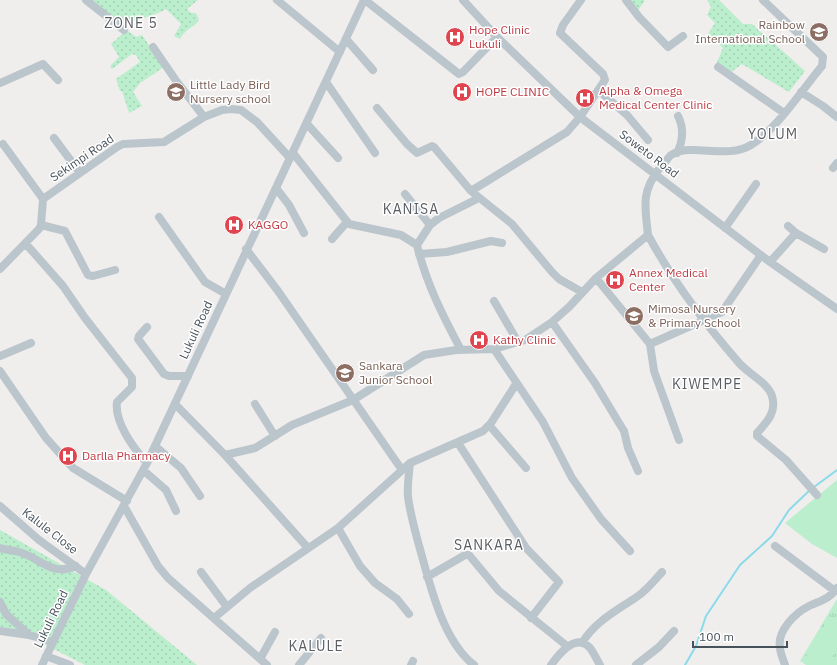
<svg xmlns="http://www.w3.org/2000/svg" width="837" height="665" font-family="'IBM Plex Sans',sans-serif">
<style>
.grass{fill:url(#grass-dots)}
.park{fill:url(#park-tufts)}
.garden{fill:#bec}
.lines{fill:none;stroke-linecap:round;stroke-linejoin:round}
.stream{stroke:#89dbea;stroke-width:2}
.minor{stroke:#bbc5cc;stroke-width:8}
.labels{text-anchor:middle;stroke-width:3;stroke-linejoin:round;paint-order:stroke}
.education-label{font-size:12px;fill:#785e54;stroke:#fff;text-anchor:start}
.health-label{font-size:12px;fill:#be3a42;stroke:#fff;text-anchor:start}
.street-label{font-size:12px;fill:#46515a;stroke:#fff}
.quarter-label{font-size:14px;letter-spacing:1px;fill:#5a5e62;stroke:#fff}
</style>
<defs>
<pattern id="grass-dots" width="8" height="8" patternUnits="userSpaceOnUse"><rect width="8" height="8" fill="#bec"/><path d="M2 2h.1M6 6h.1" fill="none" stroke="#a2ceb1" stroke-width="1.8" stroke-linecap="round"/></pattern>
<pattern id="park-tufts" width="24" height="20" patternUnits="userSpaceOnUse"><rect width="24" height="20" fill="#bec"/><path d="M3 7l-1-3M5 7V3M7 7l1-3M15 17l-1-3M17 17v-4M19 17l1-3" fill="none" stroke="#a2ceb1"/></pattern>
</defs>
<rect width="100%" height="100%" fill="#f0eded"/>
<path class="grass" d="M91,0H198L187,9L191,13H196L199,20C194,28 187,27 180,39L174,36L181,24L166,9C151,18 138,17 123,25Z
M628,0H645L637,12Z
M707,0H719L743,24H752L805,71L789,92L742,64L730,73L717,62L723,48L708,34L715,23L707,15L711,7Z
M127,30L136,37L142,35L164,67L140,83L133,92L142,106L129,113L122,91H120L116,79L140,62L136,55L132,54L112,69L110,66L119,57L111,44Z
M0,530L106,590L197,665H85L14,629L0,627Z"/>
<path class="park" d="M837,599V665H806L800,661Z"/>
<path class="garden" d="M837,480V558L812,544L785,523Z
M830,621L837,627V648L828,665H811L803,661Z"/>
<g class="lines">
<path class="stream" d="M814,487L837,470
M685,665L696,646L706,616L740,565L772,536L789,510L810,490"/>
<path class="minor" d="M86,0L124,30
M277,0L340,52
M365,0L459,74L463,72L497,37
M463,0L497,37L580,117L770,262L837,309
M626,0L639,17L668,47L683,36
M346,39L373,70
M153,47L177,82L204,117
M718,67L784,113
M326,82L375,153
M0,83L43,64L58,80
M598,90L627,115L648,140
M801,92L823,106L837,117
M377,108L407,144L417,153L432,146L434,147L471,191L512,224L552,272L559,279L582,292
M307,124L338,158
M54,138L80,173
M3,144L43,199
M293,153L349,224L401,235L417,245C426,283 443,316 461,350
M677,153C683,141 684,128 678,116
M833,168L837,163
M276,188L289,205L304,233
M471,191L567,132L580,117L605,80L603,74L560,33L563,25L581,0
M405,194L430,225
M159,217L205,282L226,294
M41,225L65,231L88,275L93,276L115,270
M725,228L756,184
M796,233L824,249
M648,235C673,281 705,324 740,364C749,374 768,383 772,396C777,412 767,422 757,433V436L786,460L817,495
M332,239L347,222
M26,244L63,286L85,318L132,378V387L117,402C114,422 134,449 147,463
M417,245L430,225L439,218L479,198
M246,249L278,291L402,470
M419,254L447,252L491,241L502,243
M770,262L796,233L788,226
M0,269L39,229L41,225L43,199L117,147L123,144L164,142L204,117L222,110L231,109L241,110L257,122L290,158
M596,278L650,344L654,371L679,440
M494,301L518,342
M552,322L595,383L619,423L624,431L628,448L638,471
M147,327L139,336L138,339L164,374L169,376H188
M650,344L722,312L761,255
M494,349L543,422L572,478L601,519L630,551
M0,356L31,343
M0,371L46,438L73,468L127,501
M175,404L225,455L308,548
M255,404L275,436
M489,425L526,468
M458,443L526,548L559,582L531,618
M155,446L181,468L200,496
M225,455L255,448L292,425L353,400L424,355L456,350L494,349L525,340L552,322L569,307L596,278L648,235C645,207 641,192 659,169C663,165 667,159 671,155C691,142 726,160 751,145C777,129 802,90 822,66L823,57L763,0
M410,463C409,474 407,486 408,497C410,512 414,527 418,542C429,580 441,639 474,665
M143,470L166,490L176,511
M0,506L39,540L86,574
M124,506L158,566L168,578L267,665
M338,528L360,566L375,583L397,599L409,614
M775,546L835,591
M0,548C6,550 13,550 19,552C41,558 51,577 76,566
M201,572L227,607
M427,577L465,555H469L499,591L567,646
M0,602L6,614L29,635
M214,618L250,588L338,528L410,463L483,431L491,423L516,384
M0,631L29,635L53,642
M582,643C595,621 618,610 638,596C647,590 655,580 662,572
M46,656L70,665
M260,659L275,632
M42,665L86,574L147,463L364,0
M299,665L321,638
M411,665L413,661
M551,665C559,654 576,632 590,648C594,653 597,660 600,665
M636,665L659,647L674,631
M785,665C783,659 780,653 780,647C777,631 795,613 809,606C819,601 830,599 837,588"/>
</g>
<defs>
<g id="school-disc" transform="scale(1)"><circle r="9.5" fill="#8d6e63" stroke="#fff"/><path d="M0-5L7-2L0 1L-7-2ZM-4 1L0 2.5L4 1V4Q0 6-4 4Z" fill="#fff"/></g>
<g id="hospital-disc" transform="scale(1)"><circle r="9.5" fill="#e0444e" stroke="#fff"/><path d="M-5-5h3v3.5h4V-5h3V5h-3V1.5h-4V5h-3Z" fill="#fff"/></g>
</defs>
<g fill-rule="evenodd">
<use href="#school-disc" x="819" y="32"/>
<use href="#hospital-disc" x="455" y="37"/>
<use href="#school-disc" x="176" y="92"/>
<use href="#hospital-disc" x="462" y="92"/>
<use href="#hospital-disc" x="585" y="98"/>
<use href="#hospital-disc" x="234" y="225"/>
<use href="#hospital-disc" x="615" y="280"/>
<use href="#school-disc" x="634" y="316"/>
<use href="#hospital-disc" x="479" y="340"/>
<use href="#school-disc" x="345" y="373"/>
<use href="#hospital-disc" x="68" y="456"/>
</g>
<g class="labels">
<g class="education-label">
<text x="805" y="29" text-anchor="end">Rainbow<tspan x="805" dy="14">International School</tspan></text>
<text x="190" y="89">Little Lady Bird<tspan x="190" dy="14">Nursery school</tspan></text>
<text x="648" y="313">Mimosa Nursery<tspan x="648" dy="14">&amp; Primary School</tspan></text>
<text x="359" y="370">Sankara<tspan x="359" dy="14">Junior School</tspan></text>
</g>
<g class="health-label">
<text x="469" y="34">Hope Clinic<tspan x="469" dy="14">Lukuli</tspan></text>
<text x="599" y="95">Alpha &amp; Omega<tspan x="599" dy="14">Medical Center Clinic</tspan></text>
<text x="476" y="96">HOPE CLINIC</text>
<text x="248" y="229">KAGGO</text>
<text x="629" y="277">Annex Medical<tspan x="629" dy="14">Center</tspan></text>
<text x="493" y="344">Kathy Clinic</text>
<text x="82" y="460">Darlla Pharmacy</text>
</g>
<g class="street-label">
<text transform="translate(649 154) rotate(37)" y="4">Soweto Road</text>
<text transform="translate(82 158) rotate(-34)" y="4">Sekimpi Road</text>
<text transform="translate(196 330) rotate(-65)" y="4">Lukuli Road</text>
<text transform="translate(50 531) rotate(38)" y="4">Kalule Close</text>
<text transform="translate(51 619) rotate(-64)" y="4">Lukuli Road</text>
</g>
<g class="quarter-label">
<text x="131" y="28">ZONE 5</text>
<text x="773" y="139">YOLUM</text>
<text x="411" y="214">KANISA</text>
<text x="707" y="389">KIWEMPE</text>
<text x="489" y="550">SANKARA</text>
<text x="316" y="651">KALULE</text>
</g>
</g>
<path d="M693 641v6h94v-6" fill="none" stroke="#46515a" stroke-width="2"/>
<text x="699" y="641" font-size="12" fill="#46515a" stroke="#ffffff" stroke-width="3" paint-order="stroke">100 m</text>
</svg>
